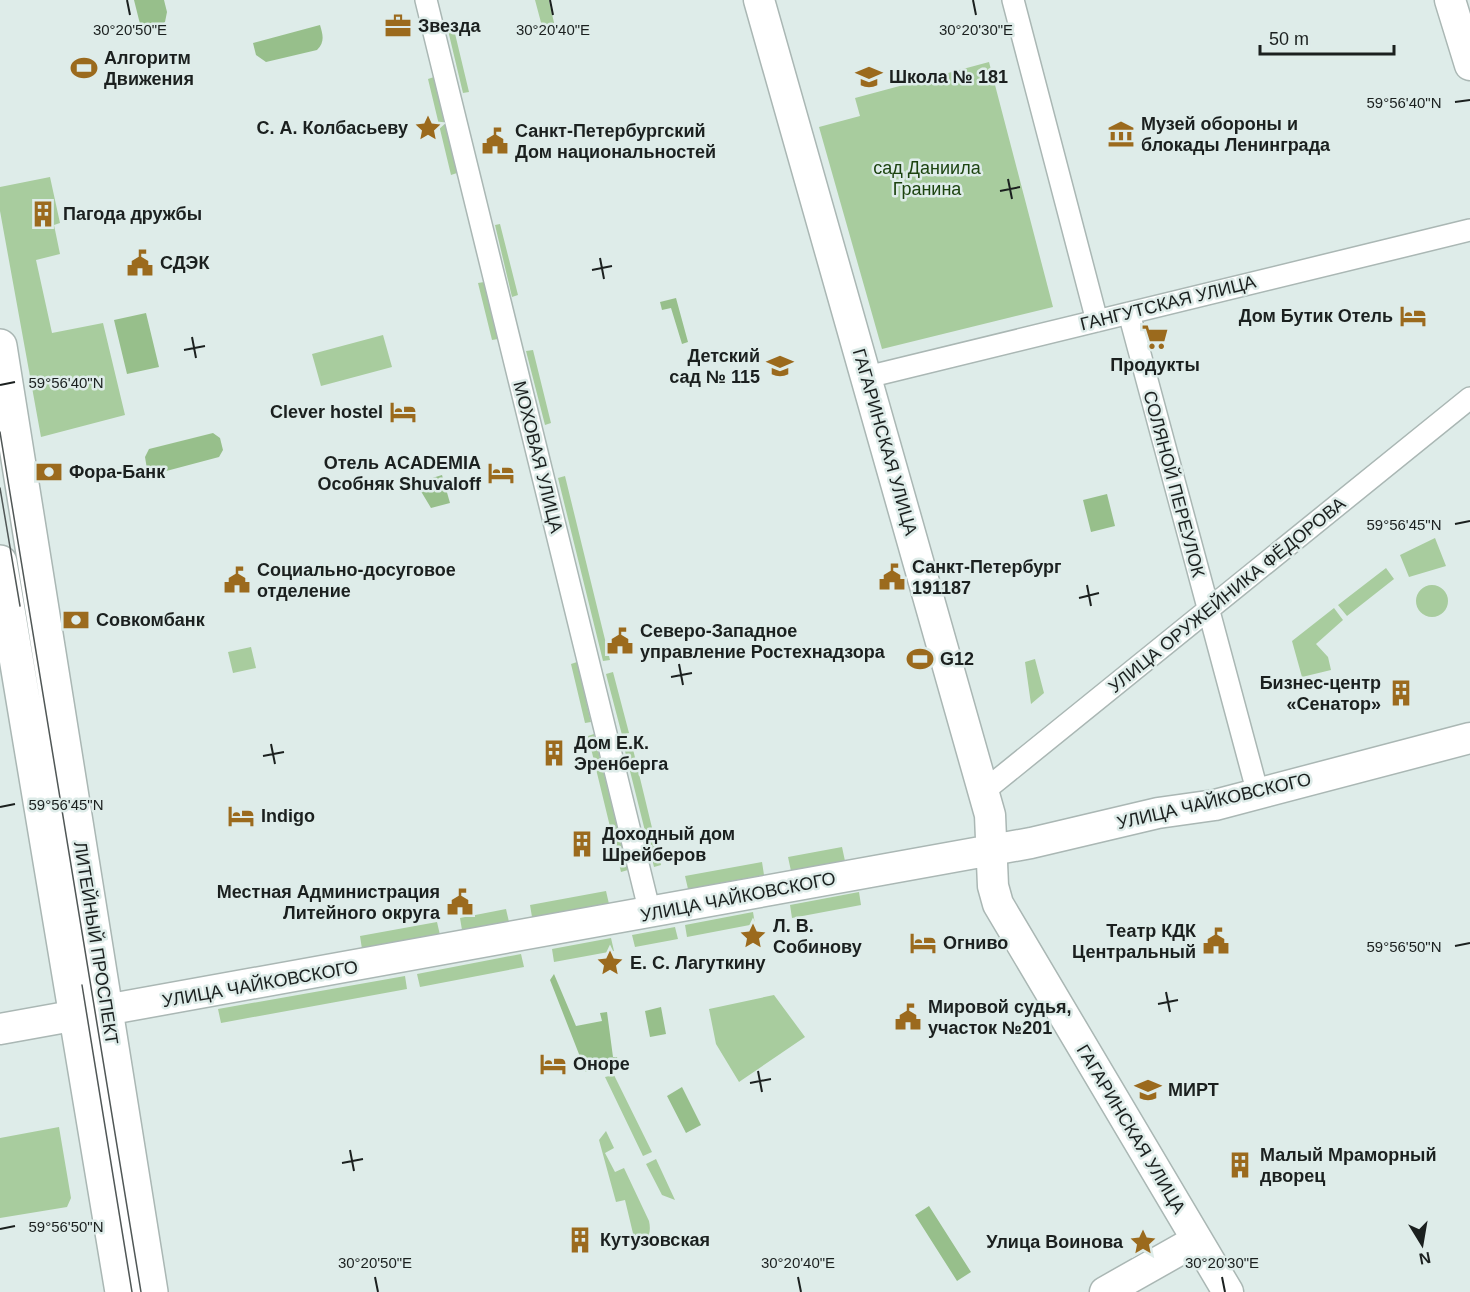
<svg xmlns="http://www.w3.org/2000/svg" width="1470" height="1292" font-family="Helvetica,sans-serif">
<style>
.green{fill:#a8cc9e}
.forest{fill:#97bf8b}
.lines{fill:none;stroke-linecap:round;stroke-linejoin:round}
.street-casing{stroke:#aab7b4;stroke-width:24}
.secondary-casing{stroke:#aab7b4;stroke-width:33}
.primary-casing{stroke:#aab7b4;stroke-width:36}
.street{stroke:#fff;stroke-width:21}
.secondary{stroke:#fff;stroke-width:30}
.primary{stroke:#fff;stroke-width:33}
.tram{stroke:#505756;stroke-width:1.5}
.ticks{fill:none;stroke:#1b201f;stroke-width:2}
.labels{text-anchor:middle;stroke-width:5;stroke-linejoin:round;paint-order:stroke}
.poi-label{font-size:18px;font-weight:bold;fill:#1b201f;stroke:#deece9;text-anchor:start}
.park-label{font-size:18px;fill:#1c430f;stroke:#deece9}
.street-label{font-size:18px;fill:#1b201f;stroke:#deece9}
.ticks-label{font-size:15px;text-anchor:middle;fill:#1b201f;stroke:#deece9;stroke-width:5;stroke-linejoin:round;paint-order:stroke}
</style>
<rect width="100%" height="100%" fill="#deece9"/>
<path class="green" d="M535,0H551L549,1L555,27L543,30Z
M452,21L469,92L463,93L446,22Z
M989,62L1053,307L882,349L819,127L860,116L855,98Z
M434,77L457,173L451,175L428,79Z
M50,177L60,223L54,225L60,254L36,260L52,333L103,323L125,415L41,437L0,211V187Z
M500,224L518,295L512,297L495,225Z
M484,282L498,339L492,340L478,283Z
M383,335L392,367L321,386L312,354Z
M533,350L551,423L545,425L526,351Z
M565,476L610,660L603,661L558,478Z
M1435,538L1446,566L1409,577L1400,555Z
M1386,568L1394,579L1347,616L1338,605Z
M1416 601a16 16 0 1 1 32 0a16 16 0 1 1-32 0Z
M1334,608L1343,620L1316,644L1328,657L1331,670L1302,677L1292,641Z
M251,647L256,668L233,673L228,652Z
M1035,659L1044,693L1031,704L1025,662Z
M577,662L591,722L585,723L571,664Z
M613,672L629,733L622,735L606,674Z
M594,734L628,870L621,872L588,736Z
M632,745L661,865L654,867L624,747Z
M842,847L845,861L791,871L788,857Z
M762,862L764,875L688,889L685,876Z
M606,891L609,904L532,917L530,905Z
M859,892L861,905L792,918L790,905Z
M506,909L509,922L462,930L460,918Z
M753,912L755,924L687,937L685,925Z
M437,922L440,935L362,949L360,936Z
M675,927L678,939L635,947L632,935Z
M611,938L614,951L554,962L552,949Z
M521,954L524,967L420,987L417,974Z
M405,976L407,989L221,1023L218,1009Z
M774,995L805,1037L739,1082L716,1044L709,1009Z
M614,1075L652,1152L643,1156L605,1077Z
M59,1127L71,1198L67,1207L0,1218V1138Z
M606,1131L614,1148L605,1153L615,1172L624,1168L649,1221C652,1235 647,1240 637,1250L625,1200L616,1202L599,1140Z
M656,1159L675,1200L662,1195L646,1164Z"/>
<path class="forest" d="M134,0H164L167,12L165,22L158,28L142,32Z
M320,25C323,35 325,42 317,50L266,62L256,55L253,43Z
M676,298L688,342L682,344L671,308L662,310L660,302Z
M146,313L159,367L127,374L114,320Z
M213,433L220,438L223,450L219,457L155,474L147,469L145,457L149,449Z
M442,475L450,503L431,508L416,483Z
M1107,494L1115,526L1091,532L1083,500Z
M554,974L576,1026L602,1021L600,1013L607,1012L613,1057H617L619,1066L586,1072L550,980Z
M661,1007L666,1034L650,1037L645,1011Z
M682,1087L701,1125L686,1133L667,1096Z
M929,1206L971,1272L957,1281L915,1215Z"/>
<g class="lines">
<g class="street-casing">
<path id="street" d="M426,0L650,913
M1013,0L1097,321
M1129,313L1258,794
M867,377L1470,230
M984,791L1470,398"/>
</g>
<g class="secondary-casing">
<path id="secondary" d="M759,0L990,815L993,886L998,904L1228,1292
M1450,0L1470,65
M0,1029L1031,843L1158,813L1215,805L1470,738
M1105,1292L1197,1240"/>
</g>
<g class="primary-casing">
<path id="primary" d="M0,346L151,1292
M0,562L122,1292"/>
</g>
<use href="#street" class="street"/>
<use href="#secondary" class="secondary"/>
<use href="#primary" class="primary"/>
<path class="tram" d="M0,432L141,1292
M0,488L20,606
M82,985L132,1292"/>
</g>
<path class="ticks" d="M127,0L130,15M550,0L553,15M973,0L976,15M1455,102L1470,100M1008,179L1012,199M1000,191L1020,187M600,258L604,279M592,270L612,266M192,337L196,358M184,350L205,346M0,385L15,382M1455,524L1470,521M1087,585L1091,606M1079,598L1099,593M679,664L683,685M671,677L692,673M271,744L275,764M263,756L284,752M0,807L15,804M1455,946L1470,943M1166,992L1170,1012M1158,1004L1178,1000M758,1071L762,1092M750,1083L771,1079M350,1150L354,1171M342,1163L363,1159M0,1229L15,1226M375,1277L378,1292M798,1277L801,1292M1222,1277L1225,1292"/>
<defs>
<g id="office-bare" transform="scale(2.07)"><path d="M-6-3h4V-5.5h4V-3h4V5H-6ZM-1-4.5V-3h2v-1.5ZM-6 0V1H6V0Z" fill="#9b6a1d" stroke="#deece9" stroke-width="2.5" paint-order="stroke"/></g>
<g id="stadium-bare" transform="scale(2.07)"><path d="M0-5a6.5 5 0 1 0 0 10a6.5 5 0 1 0 0-10ZM-3.5-1.8h7v3.6h-7Z" fill="#9b6a1d" stroke="#deece9" stroke-width="2.5" paint-order="stroke"/></g>
<g id="school-bare" transform="scale(2.07)"><path d="M0-5L7-2L0 1L-7-2ZM-4 1L0 2.5L4 1V4Q0 6-4 4Z" fill="#9b6a1d" stroke="#deece9" stroke-width="2.5" paint-order="stroke"/></g>
<g id="sight-bare" transform="scale(2.07)"><path d="M0-6L1.8-2.2L6-1.7L2.9 1.2L3.7 5.4L0 3.3L-3.7 5.4L-2.9 1.2L-6-1.7L-1.8-2.2Z" fill="#9b6a1d" stroke="#deece9" stroke-width="2.5" paint-order="stroke"/></g>
<g id="museum-bare" transform="scale(2.07)"><path d="M0-6L6-3V-2H-6V-3ZM-5-1h2V3h-2ZM-1-1h2V3h-2ZM3-1h2V3H3ZM-6 4H6V6H-6Z" fill="#9b6a1d" stroke="#deece9" stroke-width="2.5" paint-order="stroke"/></g>
<g id="civic-bare" transform="scale(2.07)"><path d="M-.6-6.5H3V-4.5H.6V-3L4-1V1h2V6H-6V1h2V-1L-.6-3ZM-1.2 2.5V6h2.4V2.5Z" fill="#9b6a1d" stroke="#deece9" stroke-width="2.5" paint-order="stroke"/></g>
<g id="building-bare" transform="scale(2.07)"><path d="M-4-6H4V6H1V3H-1V6H-4ZM-2.5-4.3h1.7v1.8h-1.7ZM.8-4.3h1.7v1.8H.8ZM-2.5-1h1.7V.8h-1.7ZM.8-1h1.7V.8H.8Z" fill="#9b6a1d" stroke="#deece9" stroke-width="2.5" paint-order="stroke"/></g>
<g id="hotel-bare" transform="scale(2.07)"><path d="M-6-4.5h1.5V1H6V5H4.5V3h-9V5H-6ZM-4 0a1.8 1.8 0 1 1 3.6 0ZM.5 0V-2.5h3Q6-2.5 6 0Z" fill="#9b6a1d" stroke="#deece9" stroke-width="2.5" paint-order="stroke"/></g>
<g id="supermarket-bare" transform="scale(2.07)"><path d="M-6-5.5h2.5l.6 2H6L4.5 2H-2.5L-4.4-4H-6ZM-1.5 3.2a1.3 1.3 0 1 0 .1 0ZM3 3.2a1.3 1.3 0 1 0 .1 0Z" fill="#9b6a1d" stroke="#deece9" stroke-width="2.5" paint-order="stroke"/></g>
<g id="bank-bare" transform="scale(2.07)"><path d="M-6-4H6V4H-6ZM0-2.3a2.3 2.3 0 1 0 0 4.6a2.3 2.3 0 1 0 0-4.6Z" fill="#9b6a1d" stroke="#deece9" stroke-width="2.5" paint-order="stroke"/></g>
</defs>
<g fill-rule="evenodd">
<use href="#office-bare" x="398" y="26"/>
<use href="#stadium-bare" x="84" y="68"/>
<use href="#school-bare" x="869" y="77"/>
<use href="#sight-bare" x="428" y="128"/>
<use href="#museum-bare" x="1121" y="134"/>
<use href="#civic-bare" x="495" y="141"/>
<use href="#building-bare" x="43" y="214"/>
<use href="#civic-bare" x="140" y="263"/>
<use href="#hotel-bare" x="1413" y="316"/>
<use href="#supermarket-bare" x="1155" y="337"/>
<use href="#school-bare" x="780" y="366"/>
<use href="#hotel-bare" x="403" y="412"/>
<use href="#bank-bare" x="49" y="472"/>
<use href="#hotel-bare" x="501" y="473"/>
<use href="#civic-bare" x="892" y="577"/>
<use href="#civic-bare" x="237" y="580"/>
<use href="#bank-bare" x="76" y="620"/>
<use href="#civic-bare" x="620" y="641"/>
<use href="#stadium-bare" x="920" y="659"/>
<use href="#building-bare" x="1401" y="693"/>
<use href="#building-bare" x="554" y="753"/>
<use href="#hotel-bare" x="241" y="816"/>
<use href="#building-bare" x="582" y="844"/>
<use href="#civic-bare" x="460" y="902"/>
<use href="#sight-bare" x="753" y="936"/>
<use href="#civic-bare" x="1216" y="941"/>
<use href="#hotel-bare" x="923" y="943"/>
<use href="#sight-bare" x="610" y="963"/>
<use href="#civic-bare" x="908" y="1017"/>
<use href="#hotel-bare" x="553" y="1064"/>
<use href="#school-bare" x="1148" y="1090"/>
<use href="#building-bare" x="1240" y="1165"/>
<use href="#building-bare" x="580" y="1240"/>
<use href="#sight-bare" x="1143" y="1242"/>
</g>
<g class="labels">
<g class="poi-label">
<text x="418" y="32">Звезда</text>
<text x="104" y="64">Алгоритм<tspan x="104" dy="21">Движения</tspan></text>
<text x="889" y="83">Школа № 181</text>
<text x="1141" y="130">Музей обороны и<tspan x="1141" dy="21">блокады Ленинграда</tspan></text>
<text x="408" y="134" text-anchor="end">С. А. Колбасьеву</text>
<text x="515" y="137">Санкт-Петербургский<tspan x="515" dy="21">Дом национальностей</tspan></text>
<text x="63" y="220">Пагода дружбы</text>
<text x="160" y="269">СДЭК</text>
<text x="1393" y="322" text-anchor="end">Дом Бутик Отель</text>
<text x="760" y="362" text-anchor="end">Детский<tspan x="760" dy="21">сад № 115</tspan></text>
<text x="1155" y="371" text-anchor="middle">Продукты</text>
<text x="383" y="418" text-anchor="end">Clever hostel</text>
<text x="481" y="469" text-anchor="end">Отель ACADEMIA<tspan x="481" dy="21">Особняк Shuvaloff</tspan></text>
<text x="69" y="478">Фора-Банк</text>
<text x="912" y="573">Санкт-Петербург<tspan x="912" dy="21">191187</tspan></text>
<text x="257" y="576">Социально-досуговое<tspan x="257" dy="21">отделение</tspan></text>
<text x="96" y="626">Совкомбанк</text>
<text x="640" y="637">Северо-Западное<tspan x="640" dy="21">управление Ростехнадзора</tspan></text>
<text x="940" y="665">G12</text>
<text x="1381" y="689" text-anchor="end">Бизнес-центр<tspan x="1381" dy="21">«Сенатор»</tspan></text>
<text x="574" y="749">Дом Е.К.<tspan x="574" dy="21">Эренберга</tspan></text>
<text x="261" y="822">Indigo</text>
<text x="602" y="840">Доходный дом<tspan x="602" dy="21">Шрейберов</tspan></text>
<text x="440" y="898" text-anchor="end">Местная Администрация<tspan x="440" dy="21">Литейного округа</tspan></text>
<text x="773" y="932">Л. В.<tspan x="773" dy="21">Собинову</tspan></text>
<text x="1196" y="937" text-anchor="end">Театр КДК<tspan x="1196" dy="21">Центральный</tspan></text>
<text x="943" y="949">Огниво</text>
<text x="630" y="969">Е. С. Лагуткину</text>
<text x="928" y="1013">Мировой судья,<tspan x="928" dy="21">участок №201</tspan></text>
<text x="573" y="1070">Оноре</text>
<text x="1168" y="1096">МИРТ</text>
<text x="1260" y="1161">Малый Мраморный<tspan x="1260" dy="21">дворец</tspan></text>
<text x="600" y="1246">Кутузовская</text>
<text x="1123" y="1248" text-anchor="end">Улица Воинова</text>
</g>
<g class="park-label">
<text x="927" y="174">сад Даниила<tspan x="927" dy="21">Гранина</tspan></text>
</g>
<g class="street-label">
<text transform="translate(1168 303) rotate(-14)" y="6">ГАНГУТСКАЯ УЛИЦА</text>
<text transform="translate(885 442) rotate(74)" y="6">ГАГАРИНСКАЯ УЛИЦА</text>
<text transform="translate(538 457) rotate(76)" y="6">МОХОВАЯ УЛИЦА</text>
<text transform="translate(1174 484) rotate(75)" y="6">СОЛЯНОЙ ПЕРЕУЛОК</text>
<text transform="translate(1227 595) rotate(-39)" y="6">УЛИЦА ОРУЖЕЙНИКА ФЁДОРОВА</text>
<text transform="translate(1214 801) rotate(-13)" y="6">УЛИЦА ЧАЙКОВСКОГО</text>
<text transform="translate(738 897) rotate(-11)" y="6">УЛИЦА ЧАЙКОВСКОГО</text>
<text transform="translate(96 943) rotate(81)" y="6">ЛИТЕЙНЫЙ ПРОСПЕКТ</text>
<text transform="translate(260 984) rotate(-10)" y="6">УЛИЦА ЧАЙКОВСКОГО</text>
<text transform="translate(1131 1129) rotate(59)" y="6">ГАГАРИНСКАЯ УЛИЦА</text>
</g>
</g>
<g class="ticks-label">
<text x="130" y="35">30°20'50"E</text>
<text x="553" y="35">30°20'40"E</text>
<text x="976" y="35">30°20'30"E</text>
<text x="1404" y="108">59°56'40"N</text>
<text x="66" y="388">59°56'40"N</text>
<text x="1404" y="530">59°56'45"N</text>
<text x="66" y="810">59°56'45"N</text>
<text x="1404" y="952">59°56'50"N</text>
<text x="66" y="1232">59°56'50"N</text>
<text x="375" y="1268">30°20'50"E</text>
<text x="798" y="1268">30°20'40"E</text>
<text x="1222" y="1268">30°20'30"E</text>
</g>
<g transform="translate(1422 1244) rotate(169)" stroke="#deece9" stroke-width="4.5" paint-order="stroke">
<path d="M0-4.5L10 22L0 15L-10 22Z" fill="#1b201f"/>
<text y="-9" font-size="16" font-weight="bold" text-anchor="middle" fill="#1b201f">N</text>
</g>
<path d="M1260 45v9h134v-9" fill="none" stroke="#1b201f" stroke-width="3"/>
<text x="1269" y="45" font-size="18" fill="#1b201f" stroke="#deece9" stroke-width="4.5" paint-order="stroke">50 m</text>
</svg>
